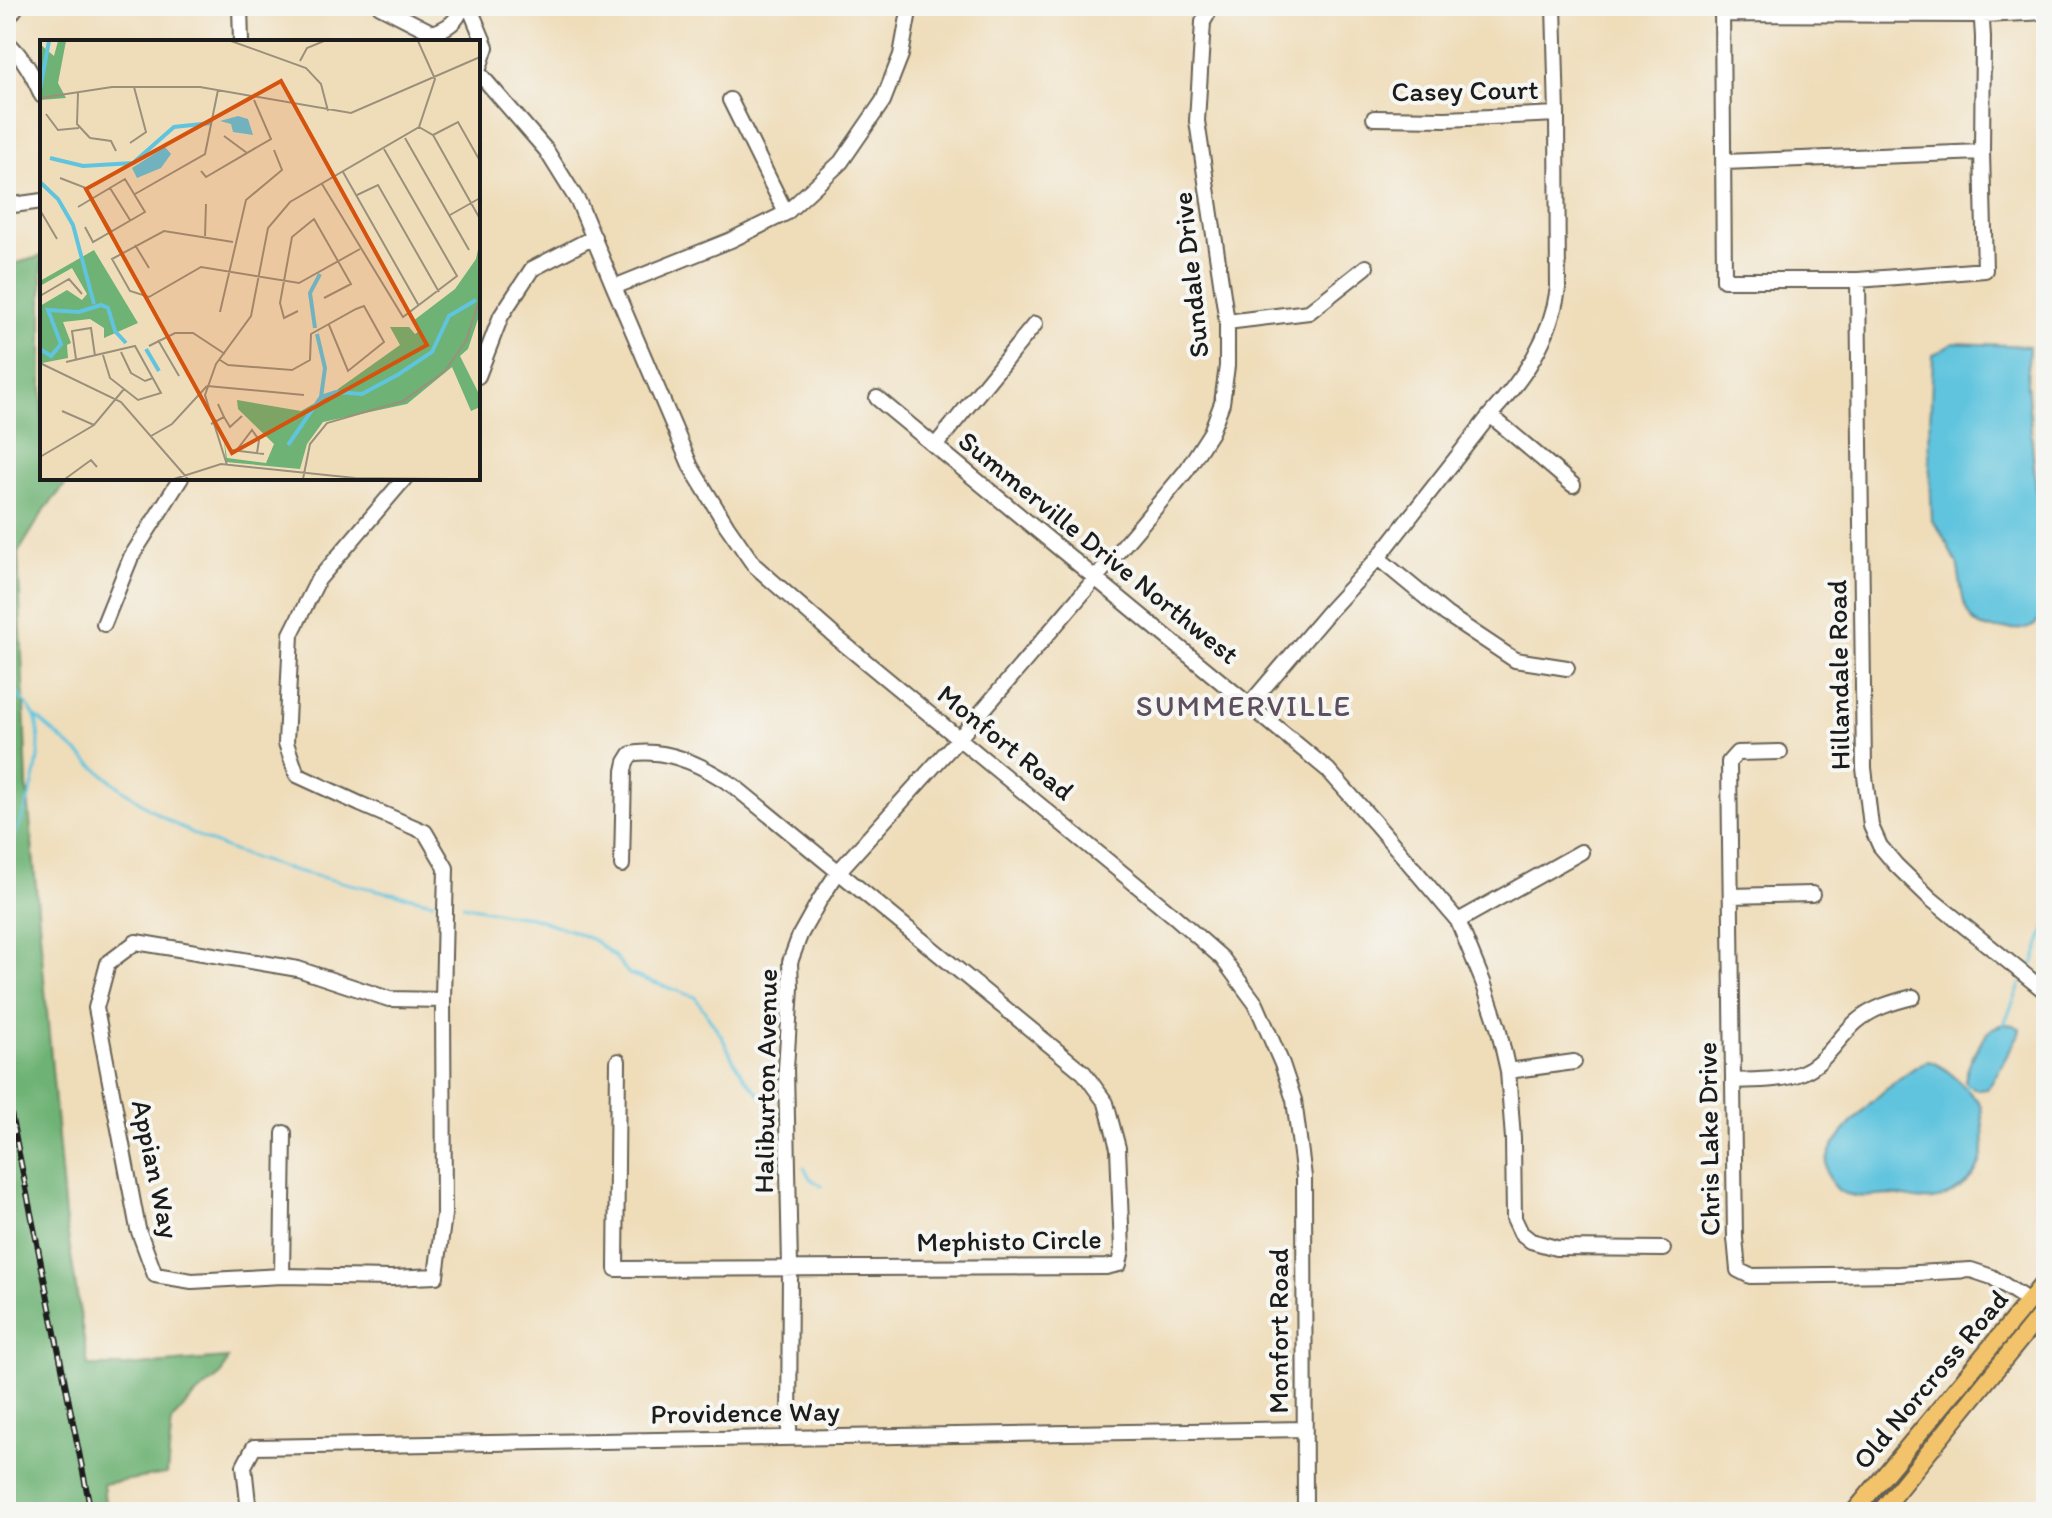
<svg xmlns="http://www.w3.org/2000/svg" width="2052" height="1518" font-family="Itim,sans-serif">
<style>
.forest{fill:#6eb275;stroke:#456748;stroke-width:2}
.water{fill:#61c4de;stroke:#3e707d;stroke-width:2}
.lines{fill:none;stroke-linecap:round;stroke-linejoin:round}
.stream{stroke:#61c4de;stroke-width:3}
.minor-casing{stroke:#666053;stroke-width:18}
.major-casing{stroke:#666053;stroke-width:20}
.minor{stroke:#fff;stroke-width:14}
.major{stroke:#f2c36a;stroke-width:16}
.rail-casing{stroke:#1c1c1c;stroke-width:6}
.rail{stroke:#f6f6f2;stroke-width:3;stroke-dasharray:9;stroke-linecap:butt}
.labels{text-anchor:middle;stroke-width:8;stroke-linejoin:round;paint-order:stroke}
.street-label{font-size:28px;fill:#1c1c1c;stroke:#f6f6f2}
.neighbourhood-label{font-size:30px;letter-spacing:2px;fill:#5e4f60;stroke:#f6f6f2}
.inset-river{fill:none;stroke:#61c4de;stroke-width:4}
.inset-road{fill:none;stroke:#9b907b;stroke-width:2}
.view{fill:#d4530e;fill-opacity:0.15;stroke:#d4530e;stroke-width:4}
.inset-edge{fill:none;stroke:#1c1c1c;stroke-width:4}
</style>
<rect width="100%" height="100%" fill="#f6f6f2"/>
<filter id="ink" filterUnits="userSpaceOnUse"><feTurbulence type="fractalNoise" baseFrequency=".0125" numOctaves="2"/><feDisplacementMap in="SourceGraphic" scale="16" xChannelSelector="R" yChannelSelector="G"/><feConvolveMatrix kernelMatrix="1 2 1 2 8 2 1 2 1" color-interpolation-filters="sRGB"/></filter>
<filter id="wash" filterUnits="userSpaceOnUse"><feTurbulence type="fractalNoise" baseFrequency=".006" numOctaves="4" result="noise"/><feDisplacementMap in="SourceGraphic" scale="32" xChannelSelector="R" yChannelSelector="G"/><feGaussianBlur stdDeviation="1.8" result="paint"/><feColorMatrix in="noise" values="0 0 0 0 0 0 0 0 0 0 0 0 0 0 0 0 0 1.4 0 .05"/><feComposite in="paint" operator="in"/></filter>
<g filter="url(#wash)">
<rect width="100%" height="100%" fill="#efddba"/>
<path class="forest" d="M42,256V478H71L45,509L18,553L27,785L65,1216L88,1366H127L228,1358L221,1375L196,1395L172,1420L167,1474L103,1484L106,1512H6V266Z"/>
<path class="water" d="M1954,343L2029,346L2027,384L2038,512L2042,615C2036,629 2025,630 2011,629C2000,628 1990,631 1980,626C1960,616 1962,582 1957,563C1955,560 1952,556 1951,553C1946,540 1942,531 1932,521L1929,448L1933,355Z
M2004,1024L2014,1025L2020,1029L2019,1034L1991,1084L1986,1089L1977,1090L1965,1082C1966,1068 1980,1037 1992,1029C1994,1027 2001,1025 2004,1024Z
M1928,1061C1950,1067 1963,1087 1979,1102L1981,1107C1985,1143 1989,1171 1954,1192C1947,1196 1940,1199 1932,1200C1919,1202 1903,1195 1890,1195C1874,1196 1857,1199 1841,1192C1837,1190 1836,1188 1833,1184C1814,1160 1841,1134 1857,1117C1870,1102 1911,1066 1928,1061Z"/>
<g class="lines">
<path class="stream" d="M2046,420V437
M6,680C14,691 33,708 36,720C47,759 24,819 6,853
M36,717C79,753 122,794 171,822C251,868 344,882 433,902
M463,905L505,914L531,917L575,932L595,941L614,956L629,974L695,997L722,1037L733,1059L745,1078L773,1109L777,1122
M2030,968L2034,962L2046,926
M2004,1024L2021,983
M1966,1089L1969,1085
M804,1168L811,1179L822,1186"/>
</g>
</g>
<g filter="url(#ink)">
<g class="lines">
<g class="minor-casing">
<path id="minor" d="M240,6L241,42
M380,6L433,33L443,42
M469,6L486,47L478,71
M1722,6L1724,280H1858L1985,270L1982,152L1983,37L1981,6
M1722,14L1982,15L2046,12
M6,21L17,6
M433,33C447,28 458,22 462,6
M6,41C24,58 32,73 42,96
M478,72L546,150L579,203L614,287L691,467L727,526L754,565L837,638L1173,915L1222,958L1256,1004L1282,1064L1294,1100L1304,1177L1305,1512
M730,100L786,213
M1374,118L1446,119L1557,114
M1724,162L1982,152
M6,206L42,201
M1858,280L1864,768L1871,826L1880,846L1896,865L1931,899L2046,992
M614,287L731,240L786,213L841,162L883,101L901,55L910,6
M1227,322L1309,312L1366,267
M478,376L501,316L532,269L594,237
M877,398L1328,770L1375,823L1458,921L1483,982L1498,1027L1508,1071L1513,1139L1514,1218L1521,1233L1531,1241L1556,1248L1663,1249
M1490,415L1573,485
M935,446L1035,324
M405,478L318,580L291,634L286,743L297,775L360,804L425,832L446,868L443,1000L444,1214L436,1276L391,1278L282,1276L192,1281L155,1275L138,1229L96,1008L108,963L136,942L298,969L389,999L443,1000
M1378,558L1446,614L1515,660L1567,668
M104,624L131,557L181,478
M1249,705L1330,610L1378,558L1490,415C1524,378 1551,339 1558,288L1557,114L1554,6
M1780,752L1737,753L1729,762L1735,1238L1738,1270L1750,1276L1899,1274L1971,1270L1992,1277L2029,1301
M1731,896L1812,894
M1458,921L1581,852
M618,1061L616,1269L1106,1267L1119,1264L1122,1250L1118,1148L1106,1103L1084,1073L735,787C706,767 668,747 631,754L626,762L624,771L622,865
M1508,1071L1574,1062
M1733,1081C1754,1080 1781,1081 1801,1073C1825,1064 1838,1038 1856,1022C1872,1008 1893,1002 1913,997
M282,1276L284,1133
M789,1437L790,1267L786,1069L791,987L790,962L800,935L819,901L838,872L960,737L1135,532L1186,471L1211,432L1222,403L1227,366V322L1197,121L1203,22L1212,6
M249,1512L244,1466L254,1447L1304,1429"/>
</g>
<g class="major-casing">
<path id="major" d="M1854,1512L2046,1280
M1880,1512L2046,1308"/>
</g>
<use href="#minor" class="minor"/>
<use href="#major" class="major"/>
<g class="rail-casing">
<path id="rail" d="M6,1089L91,1512"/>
</g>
<use href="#rail" class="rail"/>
</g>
</g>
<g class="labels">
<g class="street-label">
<text transform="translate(1465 90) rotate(-1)" y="10">Casey Court</text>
<text transform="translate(1190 275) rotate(-96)" y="10">Sundale Drive</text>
<text transform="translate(1099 547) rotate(39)" y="10">Summerville Drive Northwest</text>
<text transform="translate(1838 675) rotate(-91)" y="10">Hillandale Road</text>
<text transform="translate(1006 742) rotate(39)" y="10">Monfort Road</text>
<text transform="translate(765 1081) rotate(-89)" y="10">Haliburton Avenue</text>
<text transform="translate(1708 1139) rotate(-91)" y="10">Chris Lake Drive</text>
<text transform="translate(156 1169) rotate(78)" y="10">Appian Way</text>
<text transform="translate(1009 1240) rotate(-1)" y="10">Mephisto Circle</text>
<text transform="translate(1278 1331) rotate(-90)" y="10">Monfort Road</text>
<text transform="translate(1930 1379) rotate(-50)" y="10">Old Norcross Road</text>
<text transform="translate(745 1412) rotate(-1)" y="10">Providence Way</text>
</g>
<g class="neighbourhood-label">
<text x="1244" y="716">SUMMERVILLE</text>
</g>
</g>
<g transform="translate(40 40)">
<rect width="440" height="440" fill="#efddba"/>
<path d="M18,1H26L18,43L26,58L0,60L1,5L14,16ZM440,200V273L428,309L420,316L440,356V367L431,371L412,327L367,364L283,382L267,404L260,429L186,422L184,400L187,418L226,423L234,404L198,369L197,360L261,371L291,354L360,305L350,287H369L375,294L381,290L373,281L415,249L436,219ZM54,210L98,283L64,298V288L50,279L23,282L31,303L27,305L28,318L2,323L0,266L27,250L42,260L47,254L32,228L0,246V241Z" fill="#6eb275"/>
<path d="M198,76L208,79L213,95L193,92L191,84L180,81ZM125,107L131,114L121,128L97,138L92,128Z" fill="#61c4de"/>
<path class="inset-river" d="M0,50L9,1M10,118L43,126L93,123L134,87L171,83M0,142L18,159L33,185L54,264M275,288L270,253L280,234M0,309L11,316L21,304L8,270L39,272L61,265L68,268L75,291L86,303M106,309L119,331M281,357L296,352L322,354L359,334L392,312L409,276L436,260M248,405L281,357L285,328L277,294"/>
<path class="inset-road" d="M191,1L266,28L281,44L288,71M260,21L267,8L284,1M38,53L37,84L50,98M0,58L72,47H160L311,73L440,17M6,74L18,90L39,88M379,87L393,95L418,82L440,121M393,95L440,179M184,96L207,113M50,98L71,101L76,111M365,98L429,210M90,103L106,92L94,47M161,131L166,137L231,99L214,60M303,132L379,266M20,138L46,148L71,191M282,144L363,277L417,236L344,109M70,148L90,180M95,154L165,114L178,50M317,155L338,145L399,252M38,167L85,139L105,172L53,202L45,187M0,170L17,199M410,175L440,158M165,196L166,164M193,202L124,191L72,219L90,251L109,257L161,227L259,243L320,209M95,205L109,228M0,256L29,239L42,254M258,271L244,278L240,263L252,197L274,179L311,244L284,258M180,272L206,160L242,130L234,110M118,300L139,336M109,306L135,293H153L185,314M81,312L91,333L105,341L113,338M36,319L32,291L51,288L55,316M180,320L188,325L252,330L270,320L271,294L316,269L324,266L344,302L308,331L289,285M26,322L95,306L121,353L98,360L70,338L63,315M0,323L81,362L148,439M167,346L264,355M22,371L54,385M184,377L190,387L202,376M171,384L184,377L178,364M111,396L132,384L167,346M191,410L224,414M196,411L212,390L219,400L217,413M0,417L54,385L84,349M187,425L165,355L176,324L211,276L228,188L250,162L379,87L395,39L378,1M25,439L51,420L57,427M134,439L181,424L315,438L412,439M263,439L270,404L287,383L363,361L405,331L426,301L440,258"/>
<path class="view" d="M241,41L387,305L192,413L46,149Z"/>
<rect width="440" height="440" class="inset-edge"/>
</g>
<rect width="2052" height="1518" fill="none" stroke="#f6f6f2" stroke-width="32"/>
</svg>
